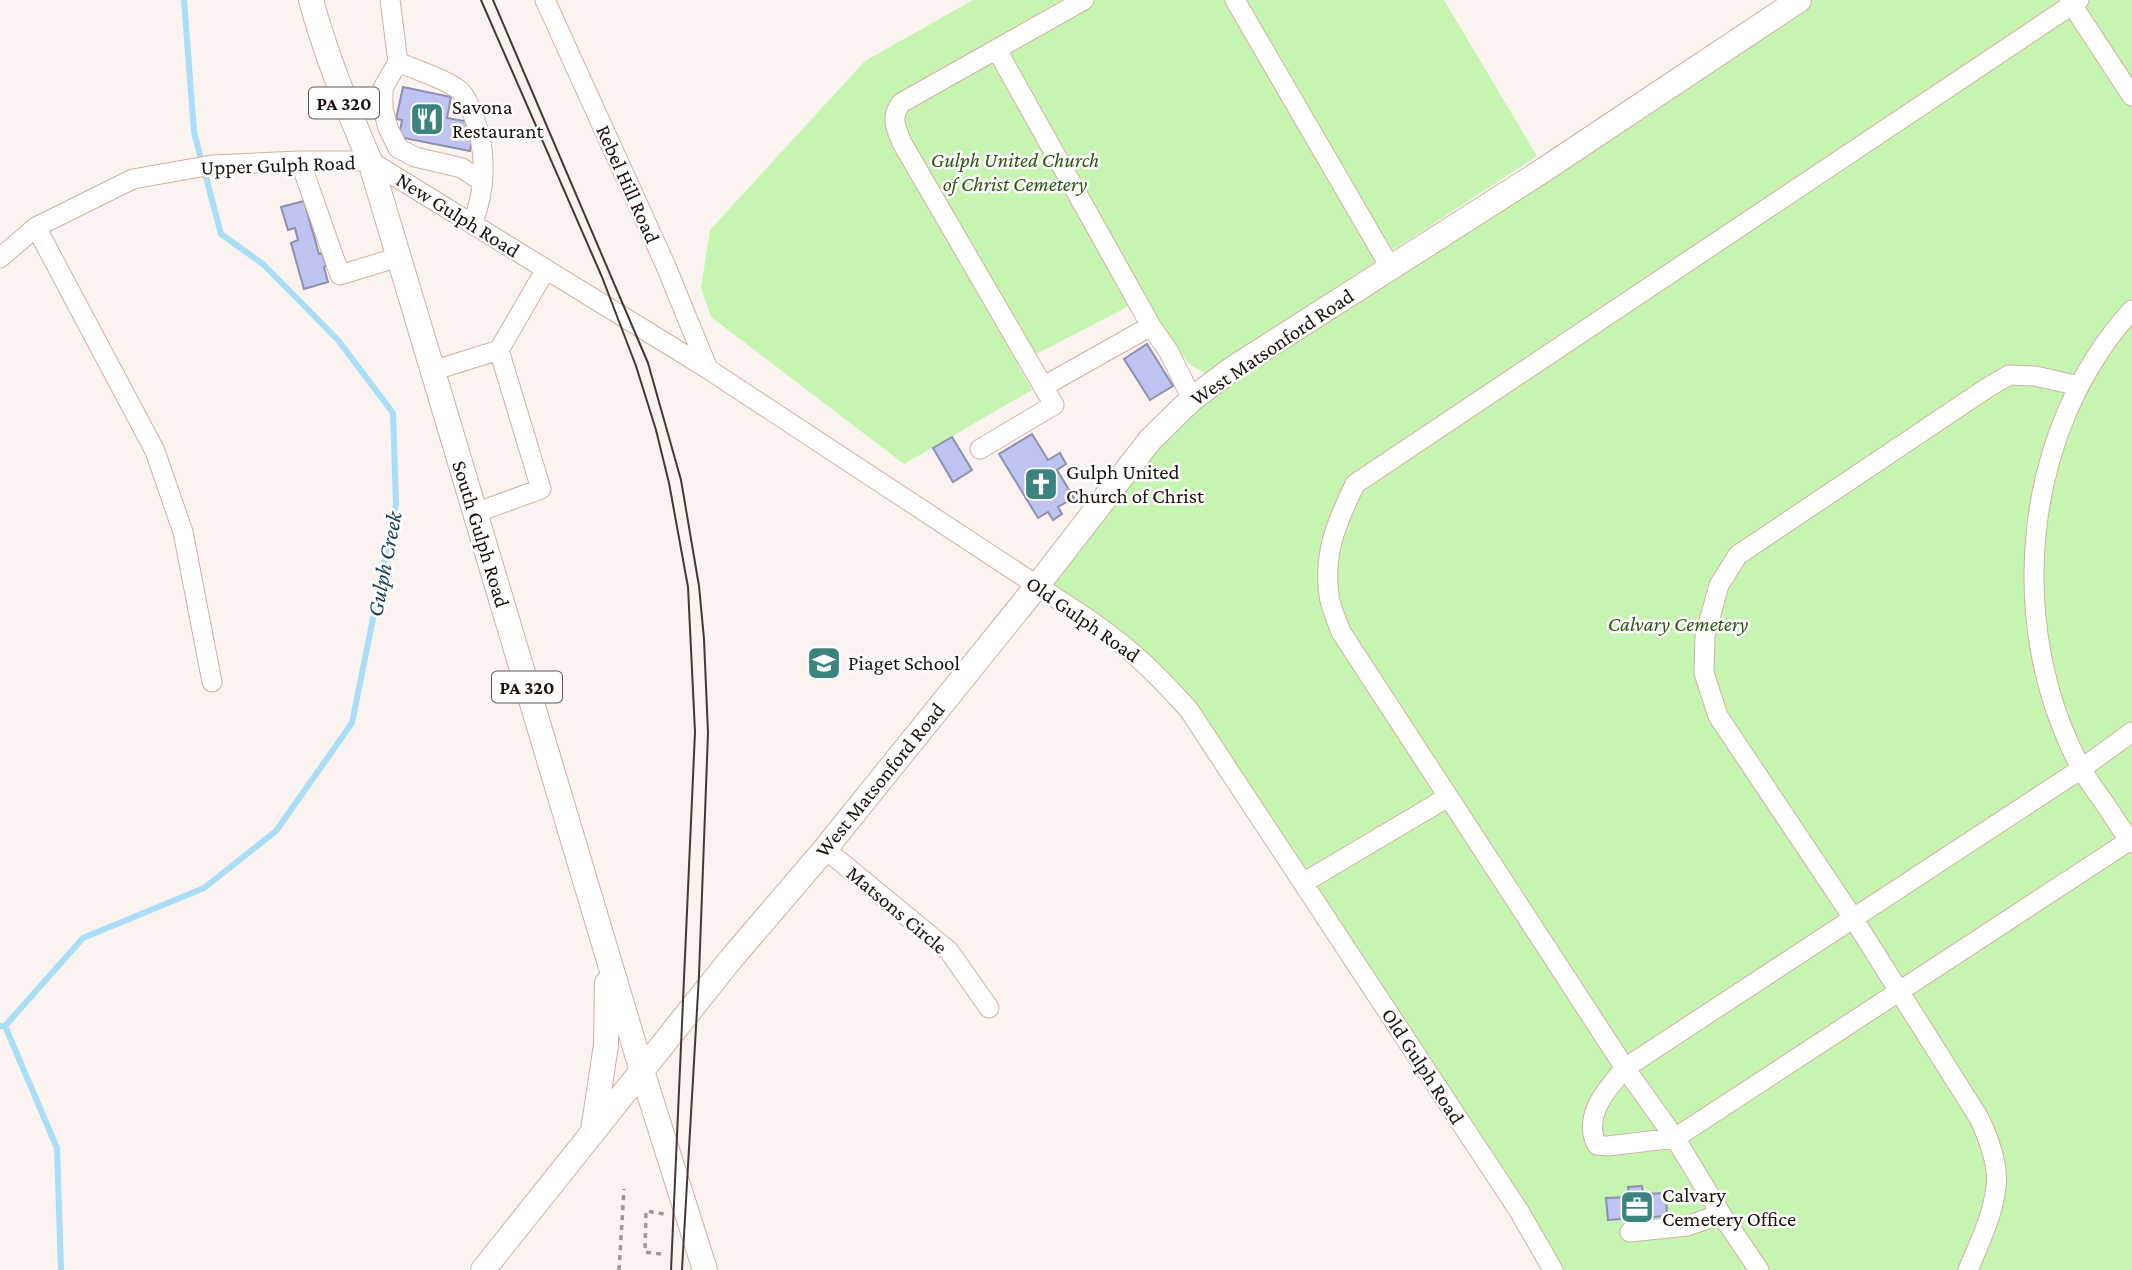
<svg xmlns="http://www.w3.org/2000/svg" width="2132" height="1270" font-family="'Crimson Pro',serif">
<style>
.green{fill:#c5f5b0}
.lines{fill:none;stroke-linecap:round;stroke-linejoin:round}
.stream{stroke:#a8def8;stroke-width:6}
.building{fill:#bfc3f2;stroke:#8d90ae;stroke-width:2}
.minor-casing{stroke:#d2b0a1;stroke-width:21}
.major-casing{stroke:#d2b0a1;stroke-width:26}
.path{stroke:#9f9692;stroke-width:3.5;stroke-dasharray:5 5;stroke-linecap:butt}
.minor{stroke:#fff;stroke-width:19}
.major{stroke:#fff;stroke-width:24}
.tram{stroke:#433833;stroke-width:2}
.labels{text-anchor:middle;stroke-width:5;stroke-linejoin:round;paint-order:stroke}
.shield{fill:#fff;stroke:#605854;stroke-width:2}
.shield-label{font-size:19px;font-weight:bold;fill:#1c100b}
.poi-label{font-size:21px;fill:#1c100b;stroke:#fff;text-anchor:start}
.park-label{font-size:21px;font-style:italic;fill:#2b570f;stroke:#fff}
.street-label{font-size:21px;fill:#1c100b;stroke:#fff}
.water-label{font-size:23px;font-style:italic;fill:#194456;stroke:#fff}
</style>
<rect width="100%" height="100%" fill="#faf3f0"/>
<path class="green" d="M973,0H1444L1537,156L1205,373L1189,364L1172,340L1131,305L1017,364L1032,390L904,464L711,317L701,288L710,230L865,61Z
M1799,0H2132V1270H1553L1189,710L1037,586L1192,399Z"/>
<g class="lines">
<path class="stream" d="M0,1026H5L83,938L204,888L276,831L352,723L396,504L393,413L338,340L263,264L221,234L194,132L184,0
M5,1026L57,1148L61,1270"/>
</g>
<path class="building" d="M403,87L451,97L447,118L476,123L470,151L399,137L402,120L396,119Z
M304,201L319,254L322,253L326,266L324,267L328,282L304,289L291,243L298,240L295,228L288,230L281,207Z
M1147,344L1173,386L1150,400L1124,359Z
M1032,434L1048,460L1060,453L1066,464L1057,470L1074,498L1058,507L1062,514L1053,520L1048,512L1038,518L999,454Z
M952,437L972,470L953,482L933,448Z
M1642,1186L1643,1194L1666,1193L1667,1216L1608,1220L1606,1198L1629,1197L1628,1187Z"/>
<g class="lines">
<g class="minor-casing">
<path id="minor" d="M390,0L398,62L383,88V109L388,128L398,148L415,157L462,168L481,181
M545,0L665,264L708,369
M1235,0L1390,267
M2069,0L2132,96
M997,50L1151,326
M398,62C418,71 441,77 458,89C465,94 469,105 472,112C487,148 487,188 472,224
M300,161L340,275L399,257
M36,227L155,451L183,532L212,682
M0,258L36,227L133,179L212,165L300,161H370L708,369L1091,621C1132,650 1156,673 1189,710L1519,1211L1553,1270
M2132,310C2022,431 2004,625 2081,768C2088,781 2097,792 2105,804C2114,817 2122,831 2132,843
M432,371L499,350L546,269
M1044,386L1151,326L1169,352L1192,399
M980,449L1054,405L902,143C896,127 890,119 901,103L1084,0
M475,513L541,489L499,350
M2132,732L2081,769L1625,1068C1607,1089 1582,1116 1597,1145L1608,1146L1675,1138L2132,839
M825,849L949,951L989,1008
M1303,883L1448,797
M1630,1232L1687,1226L1721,1214
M1759,1270L1721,1214L1675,1138L1625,1068L1341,632C1337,620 1330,607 1329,595C1323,553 1337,522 1355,484L2079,0
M1968,1270C1979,1244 1993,1215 1996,1187C1999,1166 1988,1136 1979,1118L1853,918L1718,716L1704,673L1705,636L1719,585L1738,555L1987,388L2009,375L2035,376L2079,386"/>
</g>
<g class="major-casing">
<path id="major" d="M311,0C326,56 347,108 370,161L642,1071L705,1270
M593,1131L606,1045L607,983
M483,1270L731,959L825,849L1037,586L1150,440L1192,399L1232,369L1539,173L1799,0"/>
</g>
<path class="path" d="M661,1254L645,1252L646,1211L664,1214
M619,1270L624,1189"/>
<use href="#minor" class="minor"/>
<use href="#major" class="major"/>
<path class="tram" d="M481,0L602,277L636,366L656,430L669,483L688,587L695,732L671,1270
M493,0L648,363L681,480L699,586L704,639L708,733L699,975L682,1270"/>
</g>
<defs>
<g id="restaurant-square" transform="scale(1.75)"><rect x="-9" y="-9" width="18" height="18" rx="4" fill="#3b837f" stroke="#fff"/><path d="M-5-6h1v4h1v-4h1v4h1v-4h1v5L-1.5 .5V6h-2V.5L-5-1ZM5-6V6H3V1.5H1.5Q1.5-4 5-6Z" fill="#fff"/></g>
<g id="church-square" transform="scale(1.75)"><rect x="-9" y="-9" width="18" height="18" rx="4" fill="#3b837f" stroke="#fff"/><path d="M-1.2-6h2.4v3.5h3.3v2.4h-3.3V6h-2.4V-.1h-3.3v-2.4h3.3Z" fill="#fff"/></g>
<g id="school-square" transform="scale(1.75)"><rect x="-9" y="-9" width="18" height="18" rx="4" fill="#3b837f" stroke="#fff"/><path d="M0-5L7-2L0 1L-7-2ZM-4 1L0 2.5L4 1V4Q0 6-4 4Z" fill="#fff"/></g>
<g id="office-square" transform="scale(1.75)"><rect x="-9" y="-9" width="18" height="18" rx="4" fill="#3b837f" stroke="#fff"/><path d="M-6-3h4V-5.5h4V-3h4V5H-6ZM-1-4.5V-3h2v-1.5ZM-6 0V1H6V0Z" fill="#fff"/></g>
</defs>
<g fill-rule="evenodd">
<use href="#restaurant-square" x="427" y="119"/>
<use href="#church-square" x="1041" y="484"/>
<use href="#school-square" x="824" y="663"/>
<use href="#office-square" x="1637" y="1207"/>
</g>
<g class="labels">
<g class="shield">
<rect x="309" y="87.5" width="70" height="31" rx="5"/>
<rect x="492" y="671.5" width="70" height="31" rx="5"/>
</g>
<g class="shield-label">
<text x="344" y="110">PA 320</text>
<text x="527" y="694">PA 320</text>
</g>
<g class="poi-label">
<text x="452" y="114">Savona<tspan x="452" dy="24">Restaurant</tspan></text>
<text x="1066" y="479">Gulph United<tspan x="1066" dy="24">Church of Christ</tspan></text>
<text x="848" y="670">Piaget School</text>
<text x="1662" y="1202">Calvary<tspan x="1662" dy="24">Cemetery Office</tspan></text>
</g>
<g class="park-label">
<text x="1015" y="167">Gulph United Church<tspan x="1015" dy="24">of Christ Cemetery</tspan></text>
<text x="1678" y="631">Calvary Cemetery</text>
</g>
<g class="street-label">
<text transform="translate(278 165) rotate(-2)" y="7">Upper Gulph Road</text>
<text transform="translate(628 184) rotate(66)" y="7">Rebel Hill Road</text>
<text transform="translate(458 215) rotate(32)" y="7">New Gulph Road</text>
<text transform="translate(1272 347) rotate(-34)" y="7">West Matsonford Road</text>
<text transform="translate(481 534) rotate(73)" y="7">South Gulph Road</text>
<text transform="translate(1083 619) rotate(35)" y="7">Old Gulph Road</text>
<text transform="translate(880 780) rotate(-51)" y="7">West Matsonford Road</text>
<text transform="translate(897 910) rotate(40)" y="7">Matsons Circle</text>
<text transform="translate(1423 1066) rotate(57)" y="7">Old Gulph Road</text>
</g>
<g class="water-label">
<text transform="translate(384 564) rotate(-79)" y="8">Gulph Creek</text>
</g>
</g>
</svg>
